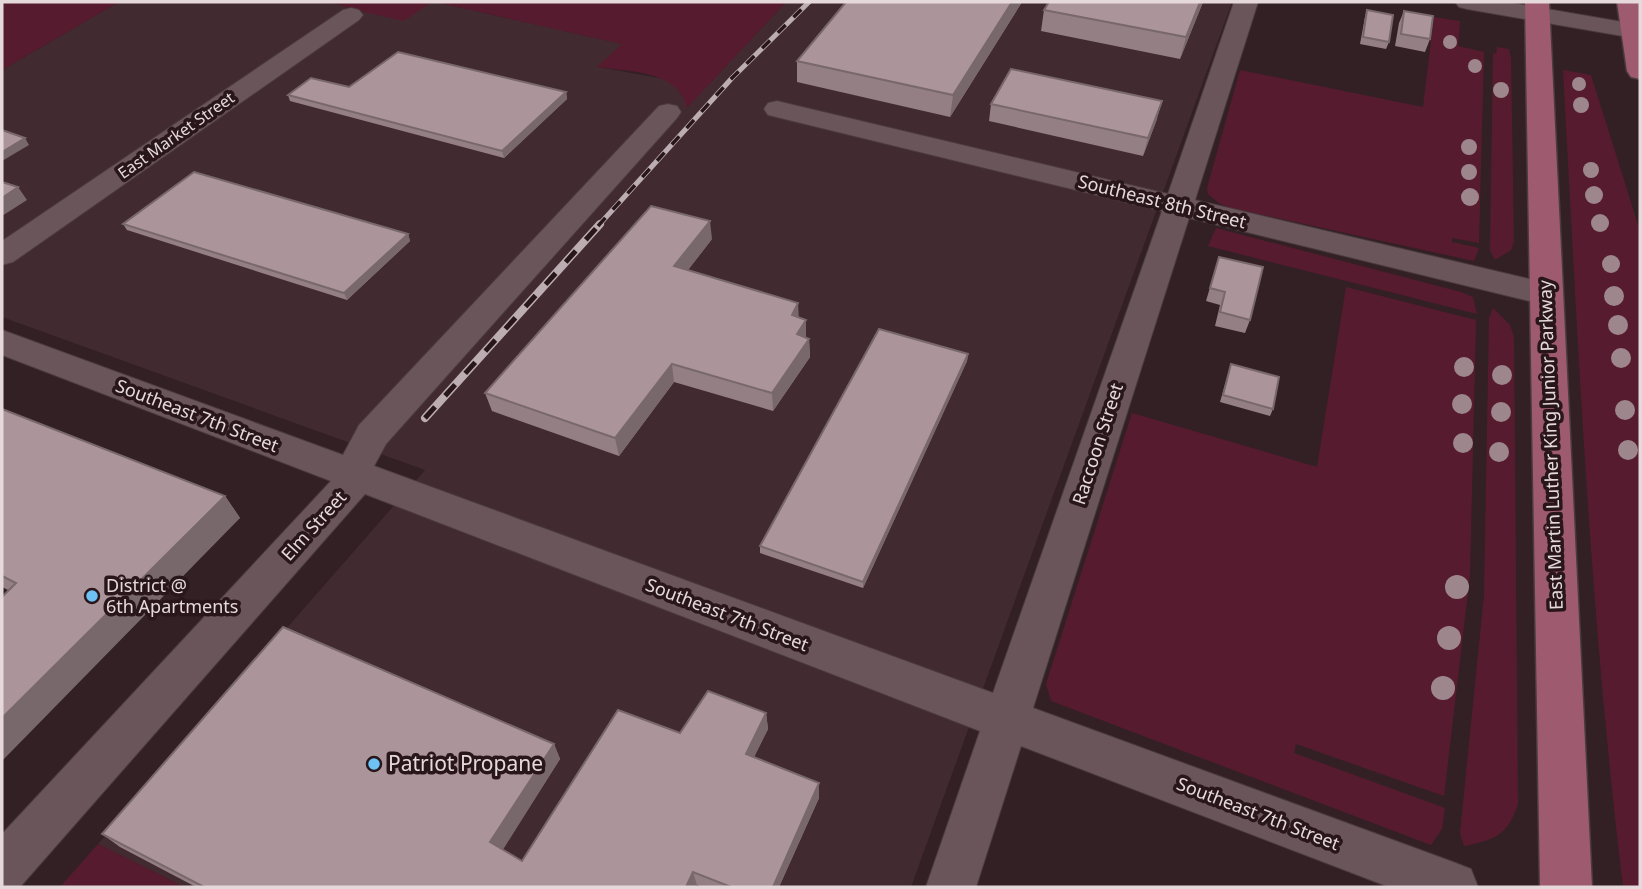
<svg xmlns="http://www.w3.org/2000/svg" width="1642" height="889" font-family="'Noto Sans',sans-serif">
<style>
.built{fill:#422a31}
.green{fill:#571b30}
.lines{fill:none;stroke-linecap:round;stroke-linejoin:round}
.minor-casing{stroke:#4a3b3f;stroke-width:2}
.primary-casing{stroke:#4a3b3f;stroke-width:3}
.minor{fill:#6a555a;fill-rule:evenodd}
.primary{fill:#9e5a6f;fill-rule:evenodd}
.rail-far1-casing{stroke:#bbadb1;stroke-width:5}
.rail-casing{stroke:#bbadb1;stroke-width:8}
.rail-far1{stroke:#28161b;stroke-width:3.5;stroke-dasharray:11;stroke-linecap:butt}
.rail{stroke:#28161b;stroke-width:5;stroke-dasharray:15;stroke-linecap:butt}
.tree{fill:#9d878d}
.wall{fill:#948084}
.shaded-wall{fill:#78686c}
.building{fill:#ac959a;stroke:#78686c;stroke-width:2}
.poi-dot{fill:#6dc2f3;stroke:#28161b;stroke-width:2.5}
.labels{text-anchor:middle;stroke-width:7;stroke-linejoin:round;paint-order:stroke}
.far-street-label{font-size:16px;fill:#e5d9dc;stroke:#28161b}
.street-label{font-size:18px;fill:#e5d9dc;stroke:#28161b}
.poi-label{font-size:18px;fill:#e5d9dc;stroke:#28161b;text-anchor:start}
.near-poi-label{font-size:21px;fill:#e5d9dc;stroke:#28161b;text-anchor:start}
</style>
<rect width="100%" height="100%" fill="#322025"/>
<path class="built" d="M119,2H333L351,9L435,2L623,44L598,67L664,79L676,85L684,94L687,107L786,2H1232L911,887H184L98,844L425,470L2,317V70Z"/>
<path class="green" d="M2,2H119L2,70Z
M333,2H432L404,21L351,9Z
M435,2H786L687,108C678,70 630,72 597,67L622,44Z
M1434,17L1460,21L1458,46L1484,52L1479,243L1452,238V242L1479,248L1474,261L1231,208L1220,204L1208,194L1207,188L1240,70L1423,107Z
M1497,47L1509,49L1511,58L1514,242L1511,250L1495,260L1490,250L1493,53L1496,54Z
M1563,70L1591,75L1640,231V887H1623C1590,616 1578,342 1563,70Z
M1216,228L1461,292L1473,297L1477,314L1208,246Z
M1346,287L1476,320L1470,575L1444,796L1296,744L1294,753L1445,808L1442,829L1431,845L1051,701L1046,684L1132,413L1317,467Z
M1493,308L1510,325L1514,337L1518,804C1508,835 1495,840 1464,846L1460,833L1484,595L1489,318Z
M98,844L184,887H60Z"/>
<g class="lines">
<g class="minor-casing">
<path id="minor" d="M1234,2H1258L1195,200L1546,283L1557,286L1562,294L1557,302L1546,305L1189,218L1033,708L1453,862L1471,869L1478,887H1389L1021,746L976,887H926L980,731L365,494L20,887H2V834L331,481L2,355V330L343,455L359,425L659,106L668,104L677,106L681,112L677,118L386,444L374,466L993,693L1162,211L768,115L764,109L768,103L777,101L1168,194Z
M1455,2H1507L1640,25V39L1467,9L1459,7Z
M351,8L359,10L363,15L359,20L13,262L2,265V241L343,10Z"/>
</g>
<g class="primary-casing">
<path id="primary" d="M1525,2H1549L1592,887H1540Z
M1617,2H1640V79L1631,77L1627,71Z"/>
</g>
<use href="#minor" class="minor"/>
<use href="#primary" class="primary"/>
<g class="rail-far1-casing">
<path id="rail-far1" d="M598,226L732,78L809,2"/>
</g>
<g class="rail-casing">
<path id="rail" d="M425,418L600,224"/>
</g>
<use href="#rail-far1" class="rail-far1"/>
<use href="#rail" class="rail"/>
</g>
<g class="tree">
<circle cx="1450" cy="42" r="7"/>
<circle cx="1475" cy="66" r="7"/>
<circle cx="1579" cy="84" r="7"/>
<circle cx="1501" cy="90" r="8"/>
<circle cx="1581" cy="105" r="8"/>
<circle cx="1469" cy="147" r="8"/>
<circle cx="1591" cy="170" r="8"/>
<circle cx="1469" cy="172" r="8"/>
<circle cx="1594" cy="195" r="9"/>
<circle cx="1470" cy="197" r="9"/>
<circle cx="1600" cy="223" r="9"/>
<circle cx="1611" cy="264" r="9"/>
<circle cx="1614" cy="296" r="10"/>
<circle cx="1618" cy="325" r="10"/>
<circle cx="1621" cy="358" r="10"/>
<circle cx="1464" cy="367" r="10"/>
<circle cx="1502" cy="375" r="10"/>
<circle cx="1462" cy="404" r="10"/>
<circle cx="1625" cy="410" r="10"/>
<circle cx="1501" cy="412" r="10"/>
<circle cx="1463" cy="443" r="10"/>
<circle cx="1628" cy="450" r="10"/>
<circle cx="1499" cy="452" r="10"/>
<circle cx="1457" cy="587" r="12"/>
<circle cx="1449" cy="638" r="12"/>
<circle cx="1443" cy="688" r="12"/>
</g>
<path class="wall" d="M1022,2L950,117L797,82V61Z
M1203,2L1180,59L1041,31L1044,10Z
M1367,10L1389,42L1386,49L1360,44L1365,17Z
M1404,11L1430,39L1425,52L1395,46L1399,23Z
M566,92L567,99L504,158L290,101L288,95Z
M991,104L1157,119L1143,156L989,121Z
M123,224L408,234L410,241L347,300L127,230Z
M712,239L688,270L806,320V338L809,339L810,357L773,411L674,382L619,456L492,411L485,393Z
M1219,257L1250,320L1245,333L1215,326L1220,305L1206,301Z
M968,354L967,361L863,588L760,553V546Z
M1231,364L1273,409L1270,416L1220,402Z
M2,409L225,496L240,518L8,590L2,587Z
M766,713L768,729L754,757L819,783V798L779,887H702L697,885L696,887H196L120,847L102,834L554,744L560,759L502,850L522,861L680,733Z"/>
<path class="shaded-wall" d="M1012,2H1022L950,117L953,95Z
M1200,2H1203L1180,59L1186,37Z
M566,92L567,99L504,158L502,151Z
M1162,101L1157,119L1143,156L1148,138Z
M25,138L29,145L2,161V152Z
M18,187L27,200L2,216V198Z
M710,221L712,239L677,284L674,266Z
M408,234L410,241L347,300L344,293Z
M798,303L799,321L792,315Z
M806,320V338L797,334Z
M809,339L810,357L773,411L772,393Z
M968,354L967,361L863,588V582Z
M672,364L674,382L619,456L615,438Z
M225,496L240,518L2,761V718Z
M766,713L768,729L748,769L746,754Z
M554,744L560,759L499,856L490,842Z
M819,783V798L779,887H773Z
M693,872L697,885L696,887H686Z"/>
<path class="building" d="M846,2H1012L953,95L797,61Z
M1049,2H1200L1186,37L1044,10Z
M1367,10L1393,15L1389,42L1363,37Z
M1404,11L1433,16L1430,39L1401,34Z
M398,52L566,92L502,151L288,95L311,78L349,87Z
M1011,69L1162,101L1148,138L991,104Z
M2,130L25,138L2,152Z
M194,172L408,234L344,293L123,224Z
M2,182L18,187L2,198Z
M651,206L710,221L674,266L798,303L792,315L806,320L797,334L809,339L772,393L672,364L615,438L485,393Z
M1219,257L1263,267L1250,320L1220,312L1225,292L1210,288Z
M879,329L968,354L863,582L760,546Z
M1231,364L1279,377L1273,409L1223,395Z
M2,409L225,496L2,718V597L16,583L2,576Z
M283,627L554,744L490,842L522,861L618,710L680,733L708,691L766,713L746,754L819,783L773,887H731L693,872L686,887H204L102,834Z"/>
<g class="poi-dot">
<circle cx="92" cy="596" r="7"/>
<circle cx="374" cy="764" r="7"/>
</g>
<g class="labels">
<g class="far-street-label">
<text transform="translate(176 135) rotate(-35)" y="6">East Market Street</text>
</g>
<g class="street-label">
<text transform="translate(1162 202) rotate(14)" y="6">Southeast 8th Street</text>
<text transform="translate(197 416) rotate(21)" y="6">Southeast 7th Street</text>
<text transform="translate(1098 444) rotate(-72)" y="6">Raccoon Street</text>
<text transform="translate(1551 445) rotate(-92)" y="6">East Martin Luther King Junior Parkway</text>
<text transform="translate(314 526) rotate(-48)" y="6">Elm Street</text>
<text transform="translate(727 615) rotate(21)" y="6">Southeast 7th Street</text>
<text transform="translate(1258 814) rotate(21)" y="6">Southeast 7th Street</text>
</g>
<g class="poi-label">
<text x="106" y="592">District @<tspan x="106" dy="21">6th Apartments</tspan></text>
</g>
<g class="near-poi-label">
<text x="388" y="771">Patriot Propane</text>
</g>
</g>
<rect width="1642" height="889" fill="none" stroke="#e5d9dc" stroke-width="7"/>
</svg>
